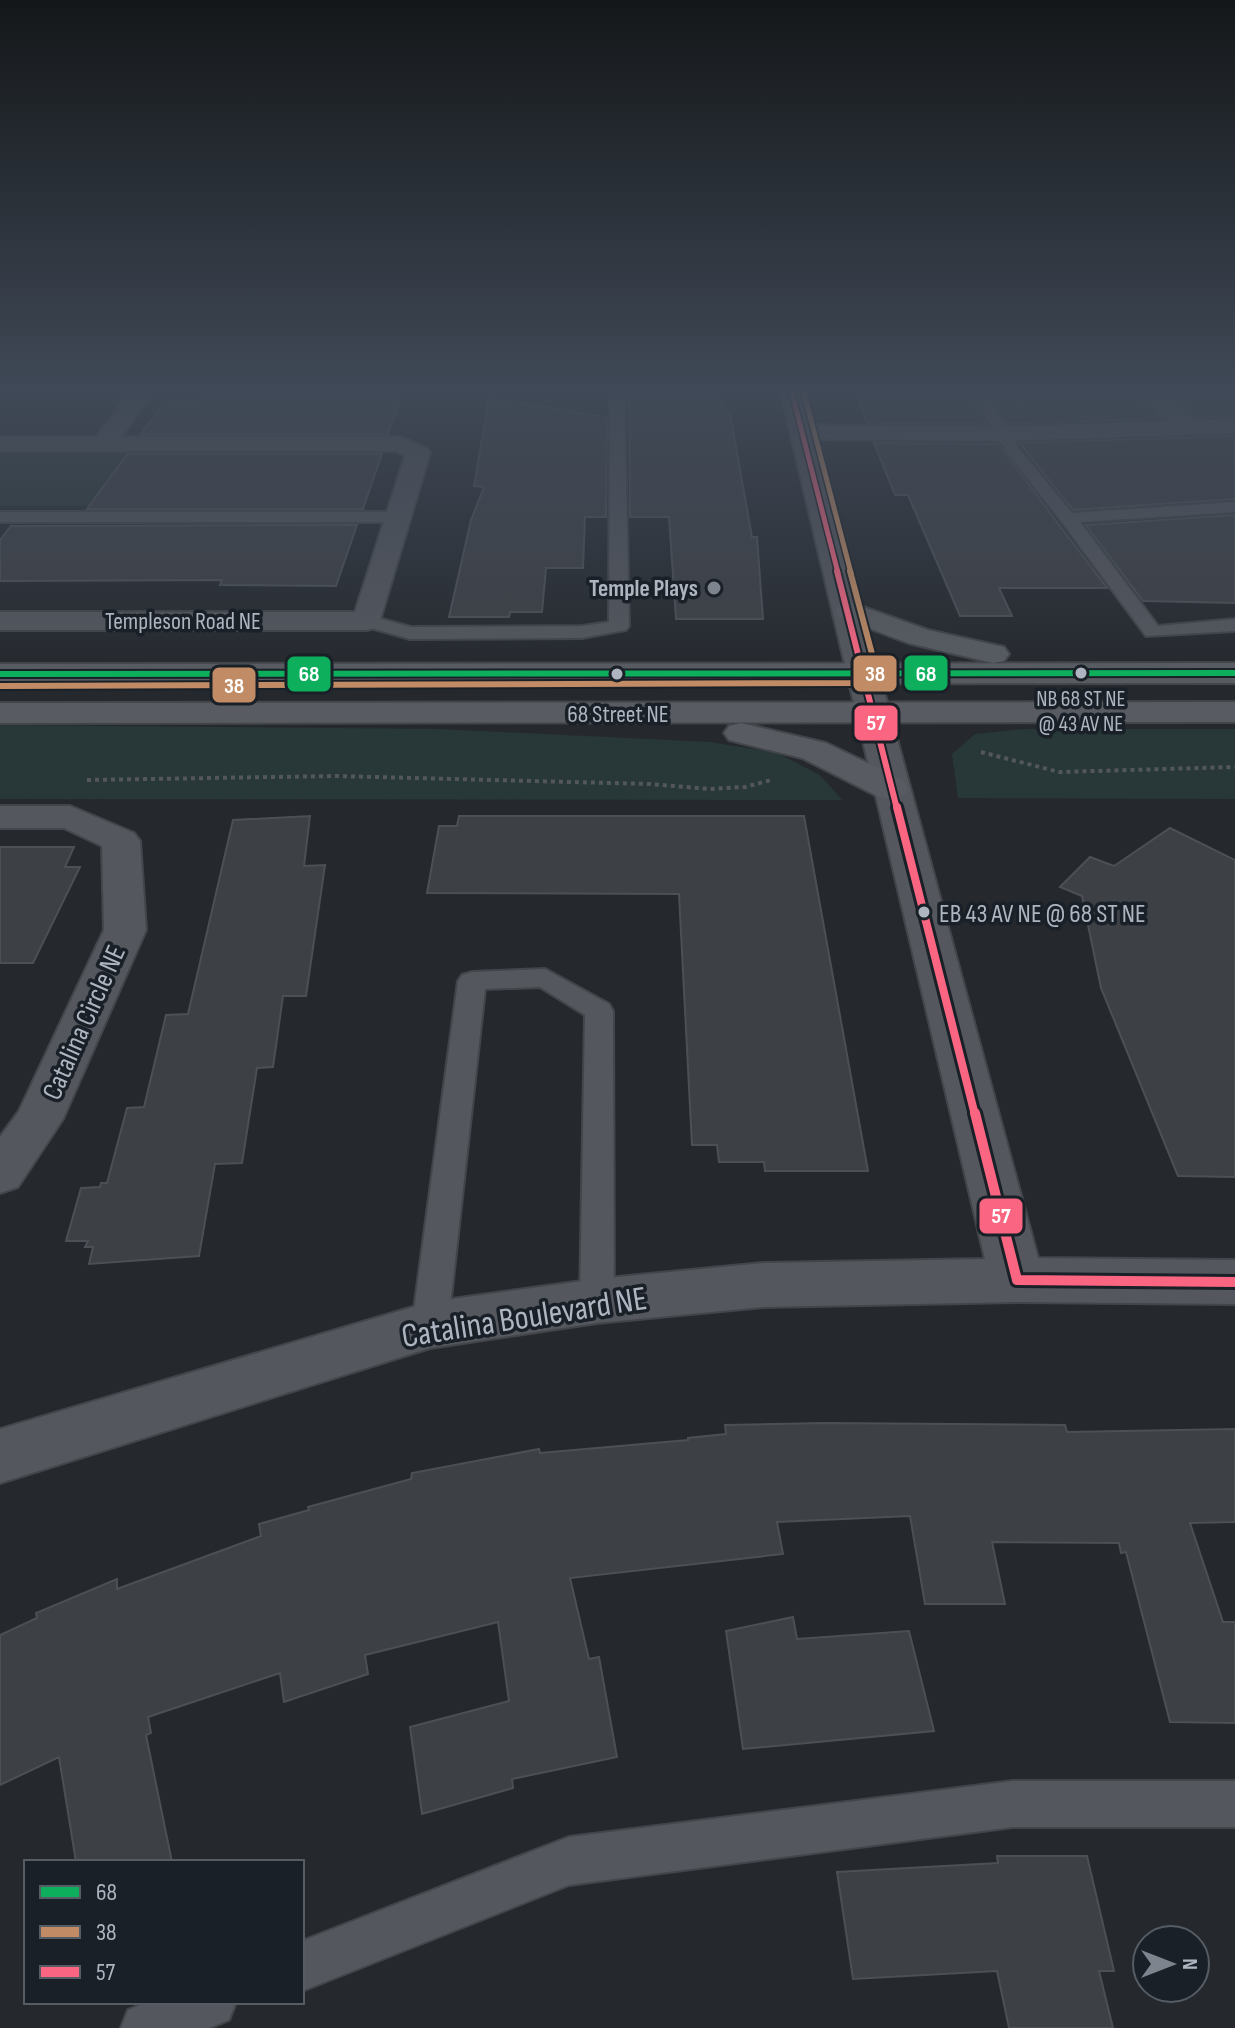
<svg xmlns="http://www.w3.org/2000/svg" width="1235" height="2028" font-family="'Sofia Sans Condensed',sans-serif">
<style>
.green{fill:#283737}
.building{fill:#3d4045;stroke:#4c5056;stroke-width:2}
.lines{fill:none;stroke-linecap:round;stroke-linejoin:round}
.service-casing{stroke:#424549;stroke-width:4}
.minor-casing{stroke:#424549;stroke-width:4}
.tertiary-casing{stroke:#424549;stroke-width:4}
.secondary-casing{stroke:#424549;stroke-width:4}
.path{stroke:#53575b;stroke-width:4;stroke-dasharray:4 4;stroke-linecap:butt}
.service{fill:#54575d;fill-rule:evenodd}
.minor{fill:#54575d;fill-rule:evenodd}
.tertiary{fill:#54575d;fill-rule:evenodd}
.secondary{fill:#585c62;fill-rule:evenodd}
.bus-1-casing{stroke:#1a2027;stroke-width:10}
.bus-2-far1-casing{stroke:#1a2027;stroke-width:8}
.bus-2-casing{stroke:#1a2027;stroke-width:10}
.bus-3-far3-casing{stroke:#1a2027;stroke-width:8}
.bus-3-far2-casing{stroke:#1a2027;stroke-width:10}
.bus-3-far1-casing{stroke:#1a2027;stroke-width:14}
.bus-3-casing{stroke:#1a2027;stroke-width:16}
.bus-1{stroke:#0daf5c;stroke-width:6}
.bus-2-far1{stroke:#c18c65;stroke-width:5}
.bus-2{stroke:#c18c65;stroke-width:6}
.bus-3-far3{stroke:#fa6682;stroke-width:5}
.bus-3-far2{stroke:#fa6682;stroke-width:6}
.bus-3-far1{stroke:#fa6682;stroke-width:8}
.bus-3{stroke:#fa6682;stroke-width:10}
.poi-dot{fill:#7e848d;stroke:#1a2027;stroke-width:3}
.bus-dot{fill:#aeb5c0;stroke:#1a2027;stroke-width:3}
.labels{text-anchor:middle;stroke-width:7;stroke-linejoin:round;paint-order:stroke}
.far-bus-label{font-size:22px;fill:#aeb5c0;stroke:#1a2027}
.far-poi-label{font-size:24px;font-weight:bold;fill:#aeb5c0;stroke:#1a2027;text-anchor:end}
.far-street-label{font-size:24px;fill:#aeb5c0;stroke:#1a2027}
.bus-label{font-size:26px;fill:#aeb5c0;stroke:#1a2027;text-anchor:start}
.street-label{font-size:28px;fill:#aeb5c0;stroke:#1a2027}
.near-street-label{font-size:34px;fill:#aeb5c0;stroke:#1a2027}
.line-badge{stroke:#1a2027;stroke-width:3}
.badge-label{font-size:22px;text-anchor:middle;font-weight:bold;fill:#fff}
</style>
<rect width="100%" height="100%" fill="#25292e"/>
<path class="green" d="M0,452H127L88,506H0Z
M0,725L439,729L710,742L777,753L820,775L842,800L0,799Z
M1024,729H1235V799L958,798L952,754L975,734Z"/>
<path class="building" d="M854,389H901L904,396H970L986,424L867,423Z
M1045,389H1132L1162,418L1007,424L991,396H1049Z
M1164,389H1235V416L1196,417Z
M718,390L726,413H730L752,537H757L763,619H676L669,517H630L629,391Z
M489,398L607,417L606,517H585L583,568H546L542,612H510L509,617H449L471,520L484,487L474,486Z
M195,399H400L388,434H141L164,402H193Z
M1235,436V499L1073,510L1019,443Z
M874,443L998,444L1107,588H999L1012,616H960L908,495H895Z
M127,454H382L363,509H87Z
M1235,515V603L1143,601L1086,525Z
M357,525L336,586L220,585L222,580L0,581V540L11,526Z
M310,816L304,866L325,865L306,996H283L273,1067L257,1068L242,1163L215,1164L199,1256L89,1264L93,1247H85L88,1241H66L81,1188L100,1187L101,1183H107L127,1108L144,1107L166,1015L188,1014L233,820Z
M459,816H804L868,1171H765L764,1162H719L717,1145H692L679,894L427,893L439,826H457Z
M1170,828L1235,860V1177L1178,1176L1101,988L1082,896L1060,887L1090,857L1114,866Z
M0,847H74L65,867H80L33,963H0Z
M825,1423L1065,1425L1067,1432L1235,1429V1522L1190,1523L1223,1622H1235V1723L1170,1722L1126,1552L1121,1553L1119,1543L992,1542L1005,1604H925L910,1516L777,1522L783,1554L570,1578L589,1659L599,1657L617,1757L512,1779L513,1788L422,1814L410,1727L509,1701L498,1622L365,1655L368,1674L284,1702L280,1673L148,1717L151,1733L146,1735L172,1862H76L59,1757L0,1785V1635L37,1618L36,1613L117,1579V1589L261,1536L259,1524L309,1510L308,1507L411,1479L412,1473L539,1449L540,1453L688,1440V1438L726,1434L725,1425Z
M793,1617L797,1639L909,1631L934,1731L743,1749L726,1631Z
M997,1856H1087L1114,1971H1099L1113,2028H1009L997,1971L853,1979L837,1872L998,1863Z"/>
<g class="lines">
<g class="service-casing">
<path id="service" d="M610,389H624L629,626L626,630L582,638L410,639L360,625L357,621L367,615L411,627L582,626L609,622Z
M969,389H983L1019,449L1072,513L1235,502V512L1080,522L1158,626L1235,619V631L1146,636L1062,522L1008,454Z
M0,512H399L407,517L399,522H0Z
M545,969L609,1004L613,1011L614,1301L609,1311L597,1315L585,1311L580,1301L585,1015L540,987L485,989L448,1325L442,1335L430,1340L418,1335L412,1325L458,981L462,975L472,972Z
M1013,1781H1235V1827H1013L569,1885L302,1991V1941L569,1837Z
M147,2002H236L229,2020L209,2028H121L128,2010Z"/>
</g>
<g class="minor-casing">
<path id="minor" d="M133,389H156L121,437H401L427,448L430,453L378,627L367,630H0V612H355L405,456L396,451H0V437H96Z
M1135,389H1159L1195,420L1235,419V433L1003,441L803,439L795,437L791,432L795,427L803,425L1003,427L1169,421Z
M0,806H70L134,833L140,841L146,930L63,1119L18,1187L0,1193V1137L19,1111L104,930L102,846L64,828H0Z"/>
</g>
<g class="tertiary-casing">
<path id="tertiary" d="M780,389H802L1038,1258L1235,1260V1304L1017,1302L763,1307L597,1323L430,1348L0,1483V1429L430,1302L597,1279L763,1263L985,1259Z"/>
</g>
<g class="secondary-casing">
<path id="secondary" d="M849,602L928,630L1004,647L1009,654L1004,661L993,663L908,643L839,617L834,611L839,605Z
M1235,663V683L0,684V664Z
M1235,702V722L0,723V703Z
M741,723L826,743L903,780L908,788L903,796L890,799L877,796L802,758L729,740L724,733L729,726Z"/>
</g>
<path class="path" d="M981,752L1059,772L1235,767
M87,780L335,776L650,784L709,789L745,787L771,780"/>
<use href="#service" class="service"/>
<use href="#minor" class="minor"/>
<use href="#tertiary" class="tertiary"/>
<use href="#secondary" class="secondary"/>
<g class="bus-1-casing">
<path id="bus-1" d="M0,674L1235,673"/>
</g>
<g class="bus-2-far1-casing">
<path id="bus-2-far1" d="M803,389L851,573"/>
</g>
<g class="bus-2-casing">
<path id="bus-2" d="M0,686L869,683L875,677L876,669L850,571"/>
</g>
<g class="bus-3-far3-casing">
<path id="bus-3-far3" d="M791,389L838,573"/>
</g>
<g class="bus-3-far2-casing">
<path id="bus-3-far2" d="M837,571L897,809"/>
</g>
<g class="bus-3-far1-casing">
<path id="bus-3-far1" d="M897,807L975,1115"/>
</g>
<g class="bus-3-casing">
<path id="bus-3" d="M975,1113L1017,1280L1235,1282"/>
</g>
<use href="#bus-1" class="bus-1"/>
<use href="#bus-2-far1" class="bus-2-far1"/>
<use href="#bus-2" class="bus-2"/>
<use href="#bus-3-far3" class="bus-3-far3"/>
<use href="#bus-3-far2" class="bus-3-far2"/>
<use href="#bus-3-far1" class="bus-3-far1"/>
<use href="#bus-3" class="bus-3"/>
</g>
<linearGradient id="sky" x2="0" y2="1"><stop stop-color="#141719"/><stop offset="0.58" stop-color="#404957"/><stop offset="1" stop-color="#404957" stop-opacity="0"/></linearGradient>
<rect width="1235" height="673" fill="url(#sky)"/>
<circle class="poi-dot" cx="714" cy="588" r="8"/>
<g class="bus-dot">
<circle cx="1081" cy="673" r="7"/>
<circle cx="617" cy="674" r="7"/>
<circle cx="924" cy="912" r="7"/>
</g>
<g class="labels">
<g class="far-bus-label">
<text x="1081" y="706">NB 68 ST NE<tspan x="1081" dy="25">@ 43 AV NE</tspan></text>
</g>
<g class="far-poi-label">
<text x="698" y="596">Temple Plays</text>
</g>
<g class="far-street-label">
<text x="183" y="629">Templeson Road NE</text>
<text x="618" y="722">68 Street NE</text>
</g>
<g class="bus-label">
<text x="939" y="922">EB 43 AV NE @ 68 ST NE</text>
</g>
<g class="street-label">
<text transform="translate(83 1022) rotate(-66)" y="10">Catalina Circle NE</text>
</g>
<g class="near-street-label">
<text transform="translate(524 1316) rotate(-9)" y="12">Catalina Boulevard NE</text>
</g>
</g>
<g class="line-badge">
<rect x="903" y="654" width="46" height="38" rx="8" fill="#0daf5c"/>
<rect x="852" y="654" width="46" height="39" rx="8" fill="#c18c65"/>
<rect x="286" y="655" width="46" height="38" rx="8" fill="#0daf5c"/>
<rect x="211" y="666" width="46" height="38" rx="8" fill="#c18c65"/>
<rect x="853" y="704" width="46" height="38" rx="8" fill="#fa6682"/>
<rect x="978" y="1197" width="46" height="38" rx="8" fill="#fa6682"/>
</g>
<g class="badge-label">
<text x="926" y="681">68</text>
<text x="875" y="681">38</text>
<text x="309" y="681">68</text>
<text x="234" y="693">38</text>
<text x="876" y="730">57</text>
<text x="1001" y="1223">57</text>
</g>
<rect x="24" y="1860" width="280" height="144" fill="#1a2027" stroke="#555c64" stroke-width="2"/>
<rect x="40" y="1886" width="40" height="12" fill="#0daf5c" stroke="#555c64" stroke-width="2"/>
<text x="96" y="1900" font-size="24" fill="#aeb5c0">68</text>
<rect x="40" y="1926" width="40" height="12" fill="#c18c65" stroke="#555c64" stroke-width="2"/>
<text x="96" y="1940" font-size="24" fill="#aeb5c0">38</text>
<rect x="40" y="1966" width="40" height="12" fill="#fa6682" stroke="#555c64" stroke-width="2"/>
<text x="96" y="1980" font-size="24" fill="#aeb5c0">57</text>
<g transform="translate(1171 1964) rotate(90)"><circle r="38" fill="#1a2027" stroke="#555c64" stroke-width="2"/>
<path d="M0-6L14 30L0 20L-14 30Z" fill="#7e848d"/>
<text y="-12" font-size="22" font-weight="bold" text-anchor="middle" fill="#aeb5c0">N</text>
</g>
</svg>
